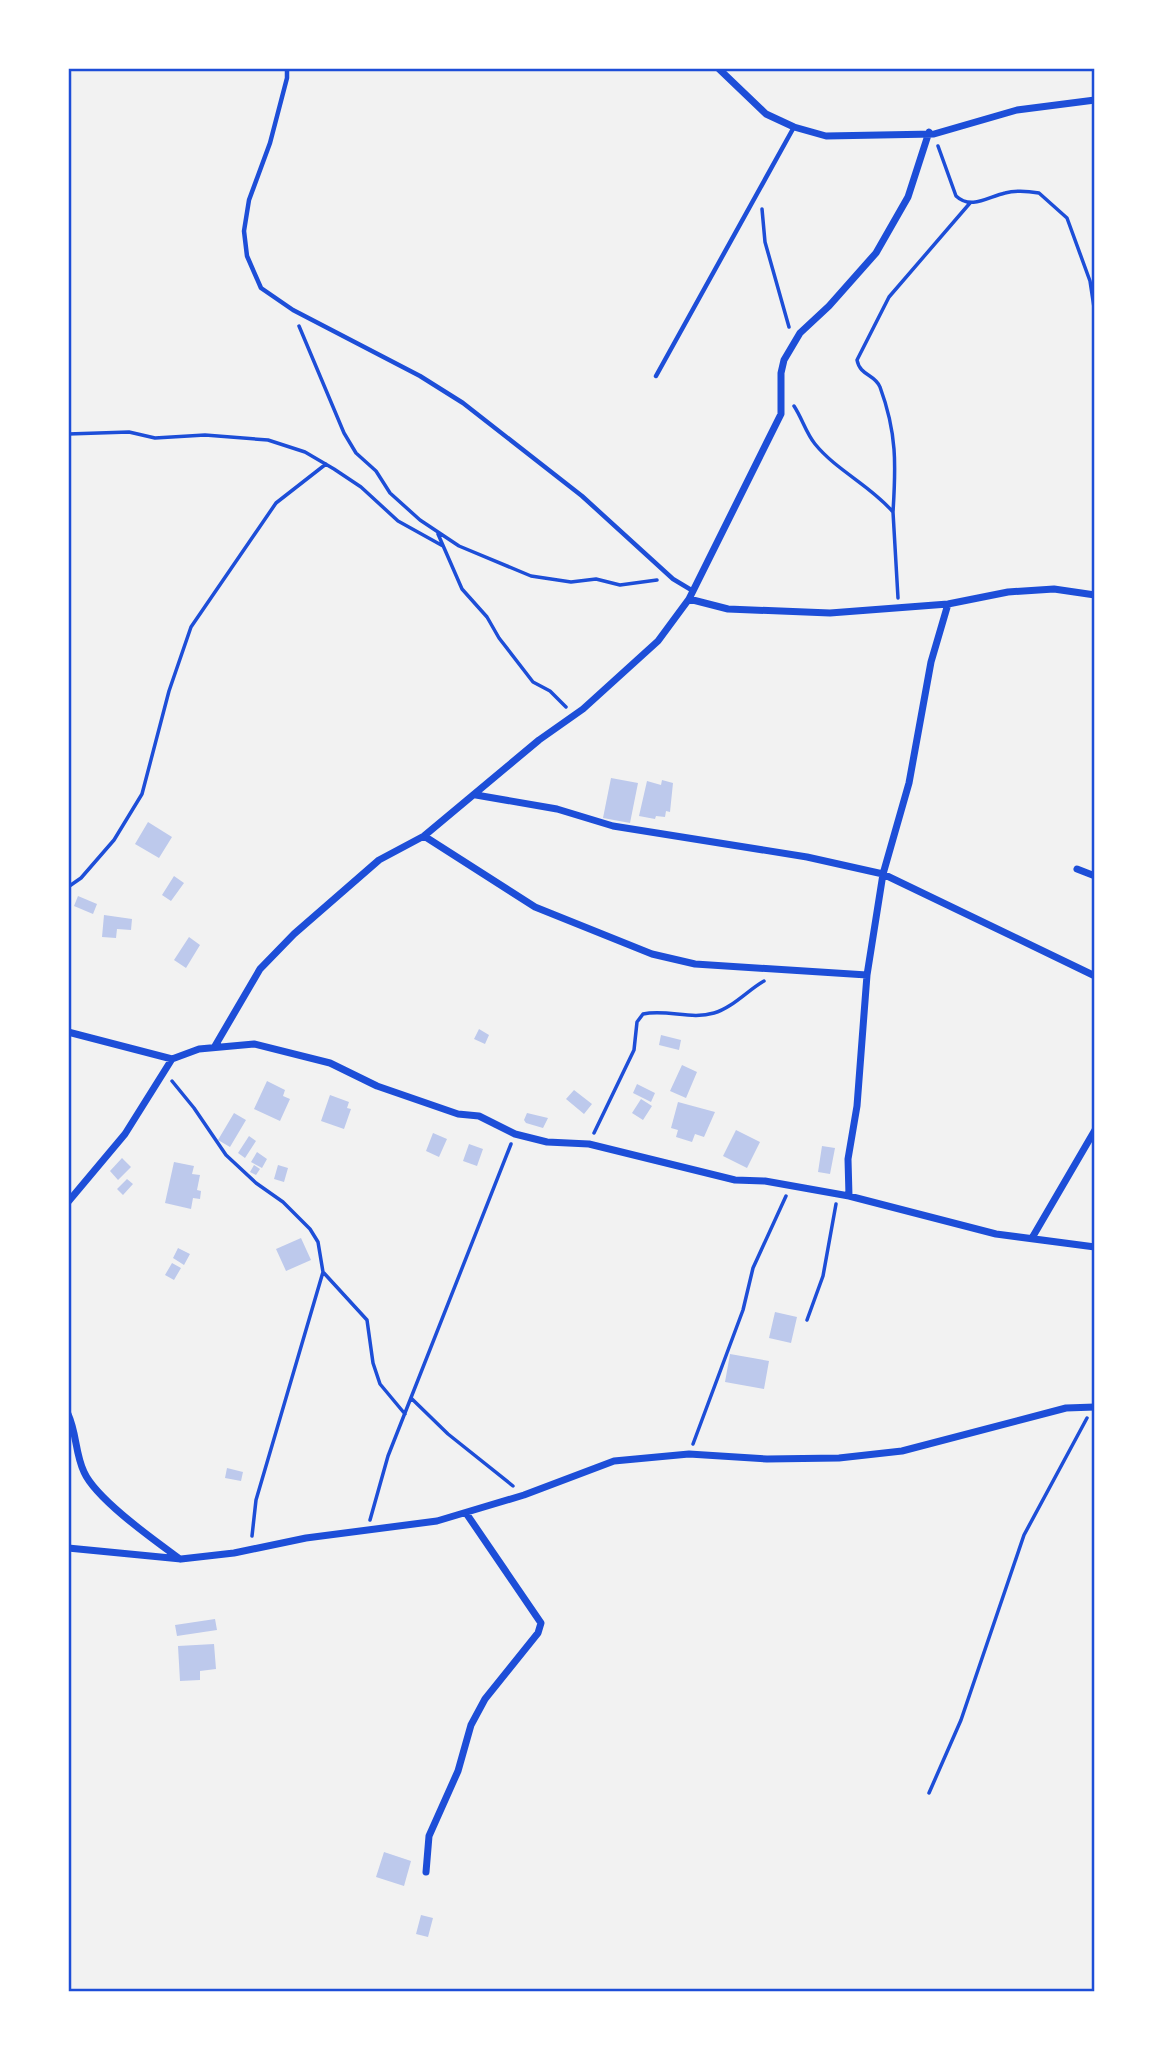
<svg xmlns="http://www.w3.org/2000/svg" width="1163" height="2060" font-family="'IBM Plex Serif',serif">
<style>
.building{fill:#bdc9ec}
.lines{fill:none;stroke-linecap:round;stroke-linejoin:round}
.path{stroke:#1d4ed8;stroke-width:3.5}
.service{stroke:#1d4ed8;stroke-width:4.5}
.minor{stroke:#1d4ed8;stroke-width:7}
.neatline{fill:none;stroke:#1d4ed8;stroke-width:2.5}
</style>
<rect width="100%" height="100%" fill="#f2f2f2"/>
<path class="building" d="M611,778L638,783L630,823L603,818Z
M662,780L673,783L670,812L666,811L665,817L656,816L655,819L639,816L647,781L661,785Z
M148,822L172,837L159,858L135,844Z
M174,876L184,883L171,901L162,895Z
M78,896L97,904L93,914L74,906Z
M104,915L132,919L131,930L117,929L116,938L102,937Z
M189,937L200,945L186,968L174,960Z
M479,1029L489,1035L485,1044L474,1039Z
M661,1035L681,1040L679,1050L659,1045Z
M682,1065L697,1072L686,1098L670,1091Z
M267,1081L285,1090L283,1096L290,1099L280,1121L254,1109Z
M637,1084L655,1093L651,1102L633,1093Z
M574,1090L592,1104L584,1114L566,1099Z
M330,1095L349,1102L347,1108L351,1109L344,1129L321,1121Z
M641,1099L652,1106L643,1120L632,1113Z
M678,1102L715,1112L704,1137L695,1134L692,1142L676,1137L678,1130L671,1128Z
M234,1113L246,1120L230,1147L218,1140Z
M527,1113L548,1118L543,1128L526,1123L524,1120Z
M736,1130L760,1142L747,1168L723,1156Z
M433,1133L447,1139L439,1157L426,1151Z
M249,1136L256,1141L245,1158L238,1153Z
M469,1144L483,1149L477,1166L463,1161Z
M822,1146L835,1148L830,1174L818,1172Z
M257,1152L267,1159L262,1168L251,1162Z
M122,1158L131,1167L118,1180L110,1171Z
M174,1162L194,1166L192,1174L200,1175L197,1190L201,1191L200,1199L193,1198L191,1209L165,1203Z
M254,1165L260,1169L256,1175L250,1172Z
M278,1165L288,1168L284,1182L274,1179Z
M127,1179L133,1184L123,1195L117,1189Z
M301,1238L311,1260L286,1271L276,1249Z
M178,1248L190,1254L184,1265L173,1258Z
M172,1263L181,1268L174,1280L165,1275Z
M775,1312L797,1317L791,1343L769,1338Z
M730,1354L769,1361L764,1389L725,1382Z
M227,1468L243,1472L241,1481L225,1478Z
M215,1619L217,1630L177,1636L175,1625Z
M214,1644L216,1669L200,1671V1680L180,1681L178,1646Z
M384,1852L411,1861L404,1886L376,1877Z
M421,1915L433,1918L428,1937L416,1934Z"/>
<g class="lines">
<path class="path" d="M938,146L956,196C971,210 988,197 1005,193C1016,190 1028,191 1039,193L1067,218L1090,281L1095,314
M762,209L765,242L789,327
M299,326L344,433L356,453L376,471L390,493L420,520L459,546L531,576L571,582L596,579L620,585L657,580
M794,406C802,418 806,433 815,444C837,471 870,485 893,512L898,598
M68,434L129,432L155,438L205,435L268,440L305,452L334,469L361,487L398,521L443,546
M893,512C896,465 897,433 880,387C875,374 860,376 857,360L889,297L970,203
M438,534L462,589L487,617L499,638L533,682L550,691L566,707
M68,887L81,878L114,840L142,794L169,691L191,627L276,503L326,464
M172,1081L194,1108L226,1155L256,1183L283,1202L310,1229L318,1242L323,1272L367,1320L373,1363L380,1384L405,1414
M594,1133L634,1050L637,1022L643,1014C667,1009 691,1020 714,1013C732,1008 748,990 764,981
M807,1320L823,1276L836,1204
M411,1398L448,1434L513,1486
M693,1444L743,1310L753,1268L786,1196
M370,1520L388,1456L511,1144
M252,1536L256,1500L323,1272
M929,1793L961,1720L1024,1535L1087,1418"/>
<path class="service" d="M287,68V78L270,143L249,200L244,231L247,256L261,288L293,310L420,376L463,403L582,496L673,579L693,591
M656,376L794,127"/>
<path class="minor" d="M718,68L766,114L794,127L826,136L934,134L1017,110L1095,100
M689,599L781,414V373L784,360L800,333L829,306L876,253L908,197L929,132
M476,795L557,809L613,826L807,857L883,874L1095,976
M424,836L535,907L652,954L695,964L867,975
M1077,869L1095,876
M68,1032L172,1059L199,1049L254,1044L330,1063L377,1086L458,1114L479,1116L515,1134L547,1142L589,1144L735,1180L765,1181L849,1196L996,1234L1095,1247
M215,1046L260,969L294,934L379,860L424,836L539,740L583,709L658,641L689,599L728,609L830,613L948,604L1008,592L1054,589L1095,595
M849,1196L848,1159L857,1106L867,975L883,874L909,783L931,662L948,604
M68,1202L125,1134L172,1059
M1032,1238L1095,1130
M68,1414C77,1434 75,1453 84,1472C96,1499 154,1540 180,1559
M68,1548L181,1559L234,1553L306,1538L437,1521L524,1495L614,1461L689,1454L767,1459L839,1458L902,1451L1066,1408L1095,1407
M426,1872L429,1836L458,1771L471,1725L485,1699L538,1633L541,1623L466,1513"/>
</g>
<rect width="1163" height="2060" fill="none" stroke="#ffffff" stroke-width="140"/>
<rect x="70" y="70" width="1023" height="1920" class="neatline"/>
</svg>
